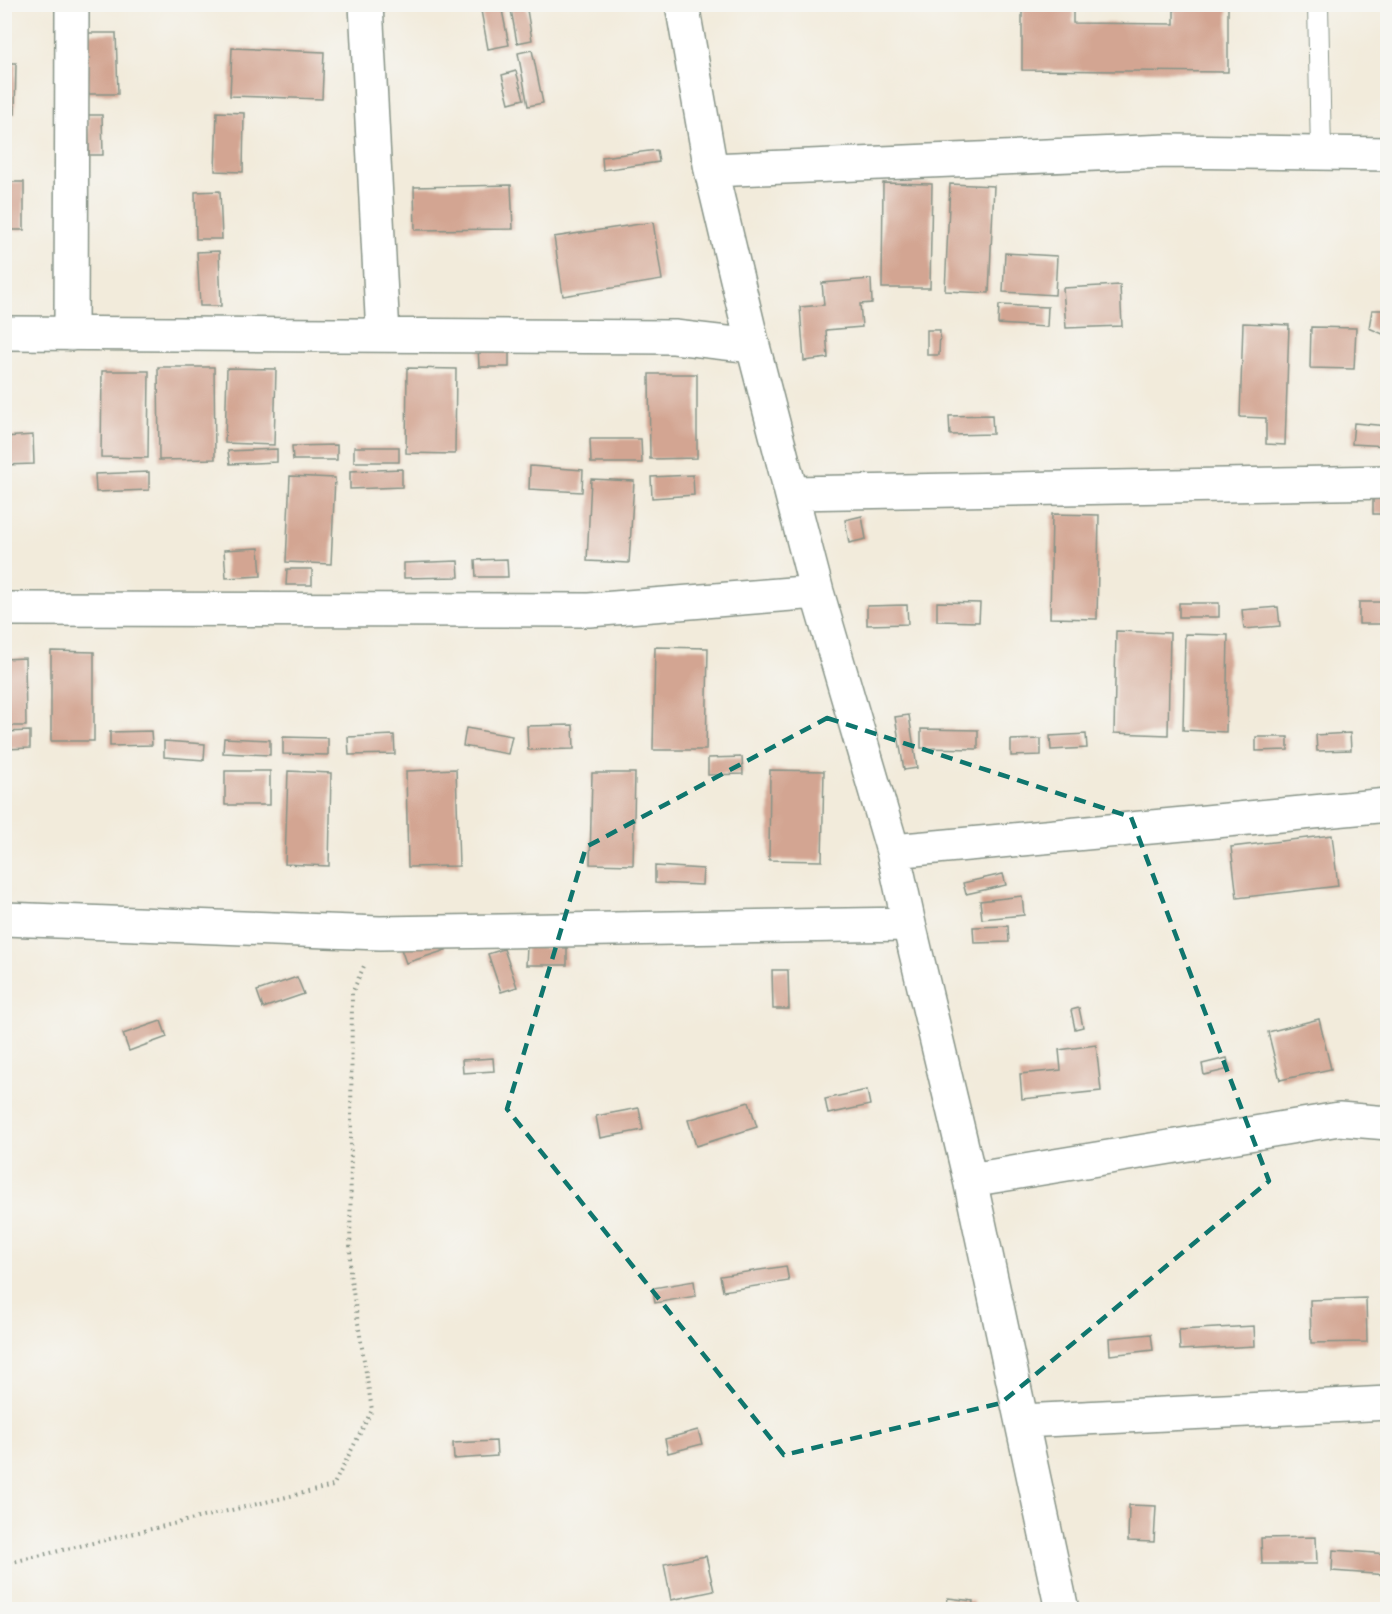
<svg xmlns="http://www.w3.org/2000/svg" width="1392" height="1614" font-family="Kalam,sans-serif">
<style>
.building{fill:#d3a592}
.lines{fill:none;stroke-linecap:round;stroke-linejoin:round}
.lane-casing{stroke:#889488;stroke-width:22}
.street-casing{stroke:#889488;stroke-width:36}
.path{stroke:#889488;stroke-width:4;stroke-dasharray:1.5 4.5;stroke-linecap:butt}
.lane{stroke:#fff;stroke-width:20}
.street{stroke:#fff;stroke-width:33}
.marked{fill:none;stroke:#0f766e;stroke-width:4.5;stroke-dasharray:12 8;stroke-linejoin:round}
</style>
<rect width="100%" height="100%" fill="#f6f6f2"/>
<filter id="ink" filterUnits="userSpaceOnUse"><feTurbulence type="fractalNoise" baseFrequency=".0167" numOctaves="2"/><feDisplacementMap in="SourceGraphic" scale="12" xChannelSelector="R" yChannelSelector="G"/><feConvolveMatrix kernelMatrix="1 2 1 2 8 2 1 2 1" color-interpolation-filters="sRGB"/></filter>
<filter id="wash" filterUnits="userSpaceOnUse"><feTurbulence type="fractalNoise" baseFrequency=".008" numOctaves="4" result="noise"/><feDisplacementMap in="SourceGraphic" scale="24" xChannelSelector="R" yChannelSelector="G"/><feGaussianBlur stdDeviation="1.35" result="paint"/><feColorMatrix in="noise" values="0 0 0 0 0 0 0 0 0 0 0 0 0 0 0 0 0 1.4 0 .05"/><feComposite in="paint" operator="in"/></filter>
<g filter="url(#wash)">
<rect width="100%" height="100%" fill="#f2ebdb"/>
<g id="blocks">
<path class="building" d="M510,4H526L532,40L517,43Z
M1022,4H1073V23L1174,24V4H1228V72L1022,70Z
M480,5H501L509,45L488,49Z
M85,33H116L118,94H87Z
M232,48L324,52L322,99L230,96Z
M532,50L543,103L528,106L518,53Z
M4,63H16L15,114H4Z
M516,71L524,99L509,103L502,75Z
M217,112L244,113L243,172L215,171Z
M88,115H102L103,155H89Z
M657,150L659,162L603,170L602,157Z
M4,182H24V230H4Z
M883,183L932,184L930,288H882Z
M950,184L994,186L989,293L945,291Z
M511,185L513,229L415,230L414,187Z
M220,191L222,239H196L195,192Z
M653,222L662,280L563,296L554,237Z
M219,251L221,306H200L197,252Z
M1005,253L1057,256L1055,295L1003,292Z
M871,279L872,303L860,304L862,327L826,330L828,358L804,361L800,307L824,305L822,283Z
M1120,285L1122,326L1066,328L1063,288Z
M999,305L1048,307L1047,327L998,324Z
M1372,310H1388V345L1383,334L1369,328Z
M1243,323L1289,325L1285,445L1266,444V418L1240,417Z
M1311,327L1356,328L1354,369L1310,368Z
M927,330H940L939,355H927Z
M478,346H509V367H479Z
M158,367H214L215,459L159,460Z
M227,368L276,369L274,445L225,443Z
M407,368L456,369L455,454L406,453Z
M102,371H149L148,458L101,457Z
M649,374H697V458L650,459Z
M992,415L993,434L950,435L949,416Z
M1354,423L1388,426V446L1352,444Z
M33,435L34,464L4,465V437Z
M590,439H641L642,463H591Z
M337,445V460H293L292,446Z
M354,447H399V462H354Z
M277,449V462L230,464L228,451Z
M530,466L583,470L582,492L529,489Z
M402,469V487L350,489V471Z
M149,472V490L96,492L95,474Z
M693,475L694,495L652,498L651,477Z
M290,476L335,478L331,564L286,562Z
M591,479L634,481L629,563L587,561Z
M1373,497H1388V514H1373Z
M1052,514L1099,515L1097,619L1050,618Z
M862,516L866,539L849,543L845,520Z
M259,548L261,576L226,578L224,550Z
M507,559L508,577H476L475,560Z
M458,561L459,577L404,578V563Z
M287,569H312V585H286Z
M937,602L980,603L979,622L937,621Z
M1359,602H1388V624H1359Z
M1179,603H1219V617H1179Z
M907,605L908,624L867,625V606Z
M1278,607L1280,626L1244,629L1242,610Z
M1116,631L1170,633L1168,735L1114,733Z
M1185,634L1228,635L1226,732L1183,730Z
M655,647L708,648L706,750H653Z
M51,651L94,652V741H51Z
M25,658L26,726H4V659Z
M909,715L917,768L904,770L895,717Z
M573,725L574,749L528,750L527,726Z
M466,728L512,736L508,754L463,746Z
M921,729L978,730V749L921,748Z
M30,731V748L4,749V732Z
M151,731L152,745L110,746V732Z
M1350,733L1351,750L1317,751L1316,735Z
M1086,734L1087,748L1051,750L1050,736Z
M394,735L395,754L349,755L348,737Z
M283,737L328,738V755L283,754Z
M1256,737H1288V750L1256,751Z
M224,738L270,740V755L223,753Z
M1041,739V755L1011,756V740Z
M164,741L205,744L204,760L164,757Z
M742,757L743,774L708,775V758Z
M456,769L459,866L408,867L406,771Z
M770,770L824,771L822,861L769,860Z
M225,771H270V805H225Z
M288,771L331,773L329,866L285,864Z
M592,773H635L633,865L590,864Z
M1332,835L1338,886L1237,898L1231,847Z
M655,866L703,869L702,885L655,883Z
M1003,874L1006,885L966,894L963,883Z
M1022,896L1024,915L982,919L980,901Z
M1008,926L1009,942L974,943L973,927Z
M441,936L446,950L406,963L401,949Z
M527,947L567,948V965H526Z
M504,949L517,987L501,992L488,954Z
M772,970H788L789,1009H773Z
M297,977L304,994L263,1008L257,991Z
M1079,1008L1083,1027L1075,1029L1071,1010Z
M1319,1019L1331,1069L1280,1080L1268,1032Z
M161,1021L167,1037L129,1051L123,1034Z
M1096,1045L1101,1091L1022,1099L1020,1074L1061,1070L1059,1050Z
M493,1058L494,1071L463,1073L462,1060Z
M1227,1058L1230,1069L1204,1075L1202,1064Z
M867,1090L870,1105L828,1114L825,1099Z
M749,1102L757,1127L696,1146L688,1120Z
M639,1108L643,1130L600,1138L596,1116Z
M786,1266L789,1281L723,1291L720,1276Z
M694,1281L696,1296L655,1303L653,1288Z
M1366,1298L1367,1342L1311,1343L1310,1300Z
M1254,1326L1255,1346L1180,1350L1179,1330Z
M1151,1334L1153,1350L1110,1355L1109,1338Z
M698,1430L702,1444L668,1453L665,1439Z
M496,1441L497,1456L454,1459L453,1443Z
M1129,1505L1156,1506L1154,1542L1128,1541Z
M1316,1537L1317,1564H1262L1261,1538Z
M1333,1550L1388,1554V1575L1332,1571Z
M706,1556L714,1591L671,1600L664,1564Z
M948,1598L973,1601L972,1610H946Z"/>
</g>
</g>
<g filter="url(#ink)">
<use href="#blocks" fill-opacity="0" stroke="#889488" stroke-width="1.5"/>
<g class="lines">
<g class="lane-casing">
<path id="lane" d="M1318,4L1321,153"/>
</g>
<g class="street-casing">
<path id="street" d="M366,4L383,335
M682,4L711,170L753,346L817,592L893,851L909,924L970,1180L1062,1610
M711,170L1168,151L1388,154
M4,333L674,337L753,346
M71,334L72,4
M792,493L1388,482
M4,609L589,610L817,592
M893,851L1388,805
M4,919L380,933L909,924
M970,1180L1339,1119L1388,1123
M1022,1421L1388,1403"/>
</g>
<path class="path" d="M4,1564L333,1486L372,1410L350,1273L352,993L364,966"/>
<use href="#lane" class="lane"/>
<use href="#street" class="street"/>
</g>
</g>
<path class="marked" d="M827,718L1131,817L1269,1181L1001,1403L784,1455L507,1109L586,847Z"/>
<rect width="1392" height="1614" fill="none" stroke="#f6f6f2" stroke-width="24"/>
</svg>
